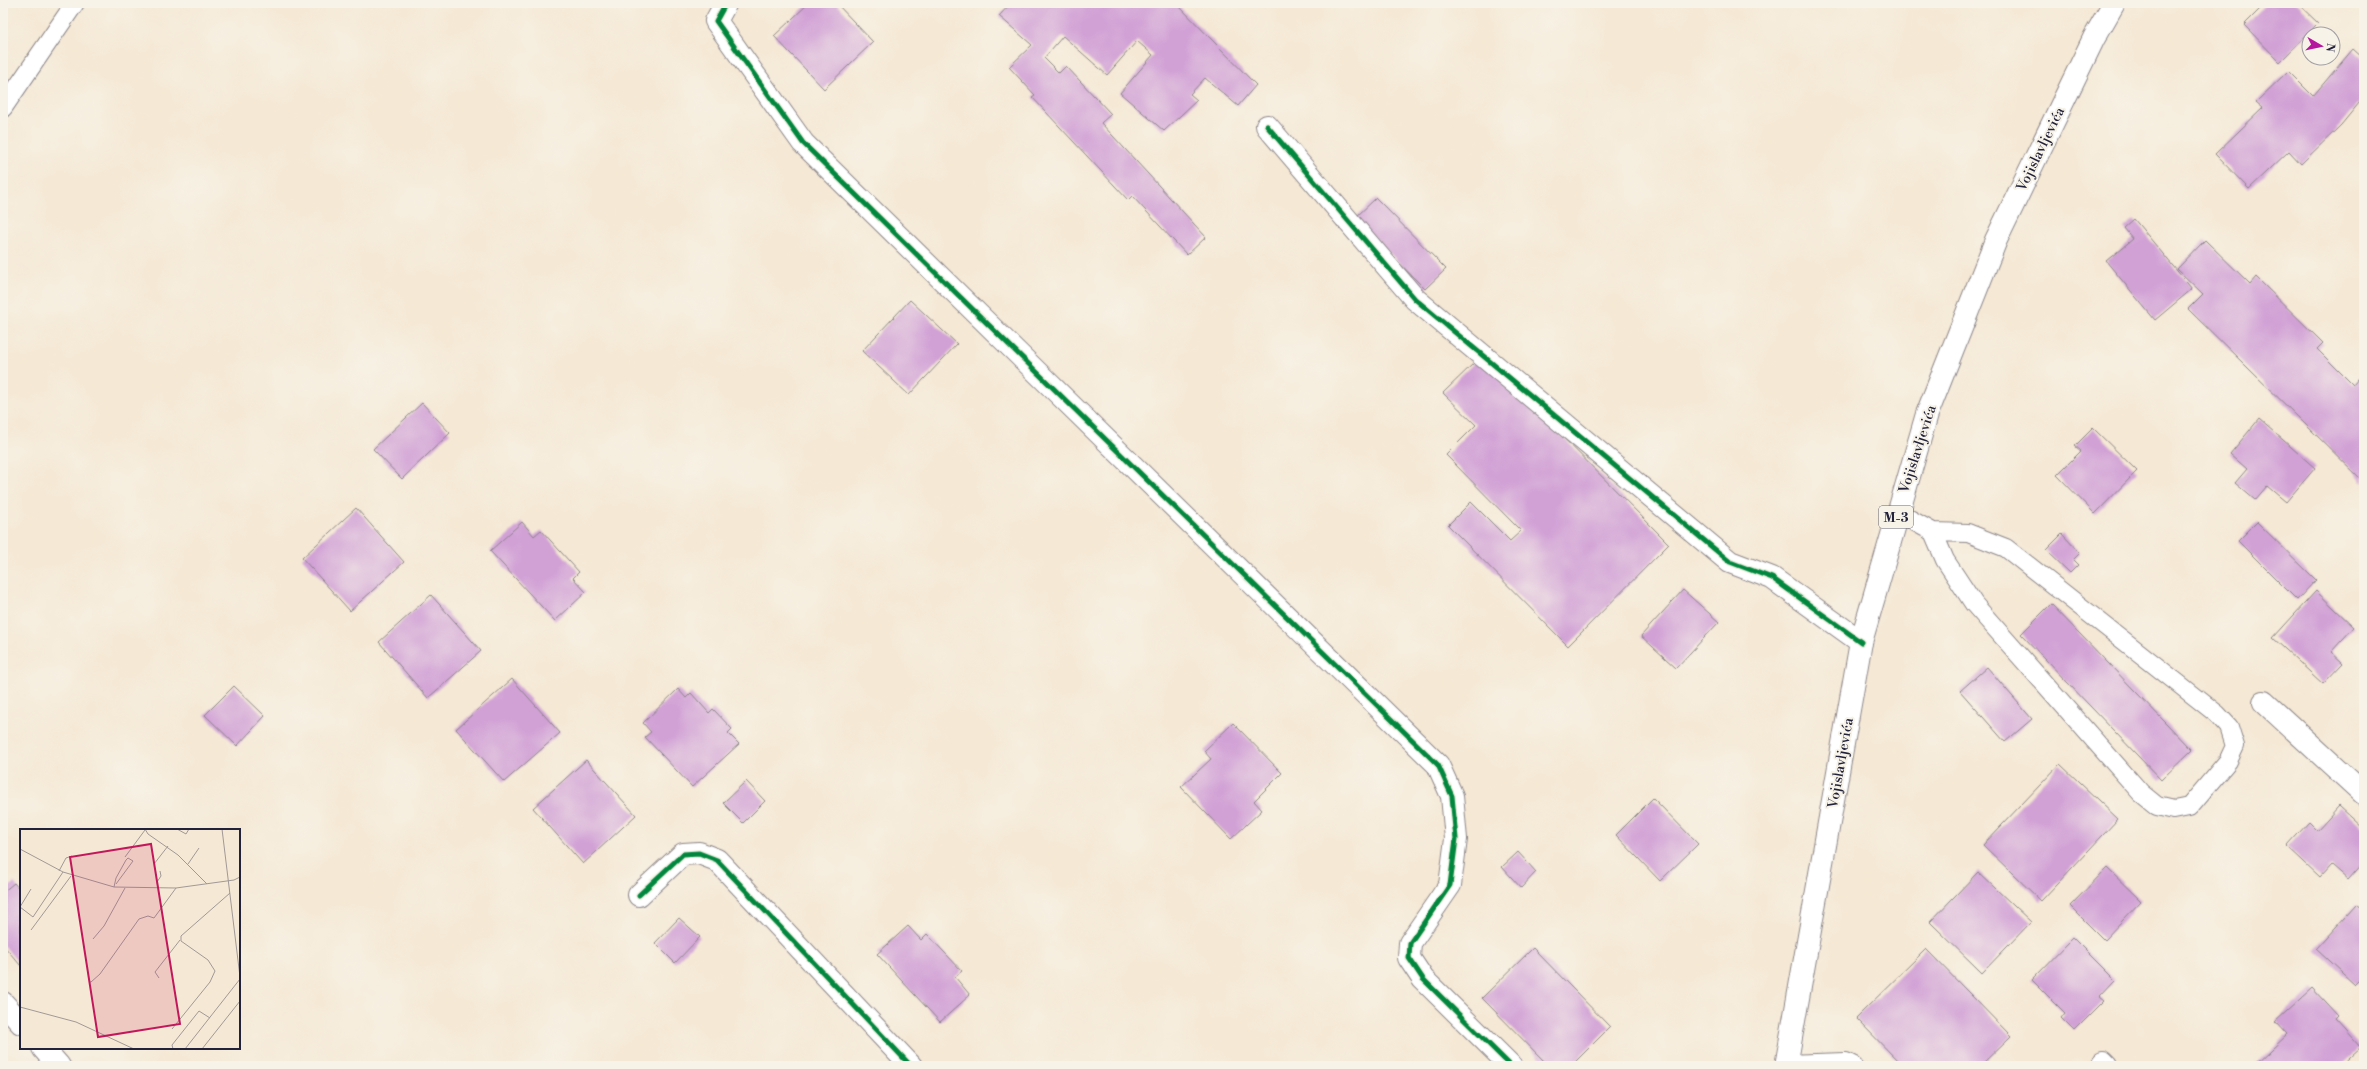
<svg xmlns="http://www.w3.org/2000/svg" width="2367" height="1069" font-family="'Libre Bodoni',serif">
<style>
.building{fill:#d1a1d6}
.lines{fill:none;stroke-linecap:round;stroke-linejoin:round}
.lane-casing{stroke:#8c8588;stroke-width:20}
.street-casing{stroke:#8c8588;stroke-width:24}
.primary-casing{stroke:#8c8588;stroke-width:24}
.lane{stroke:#fff;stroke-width:18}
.street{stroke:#fff;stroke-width:22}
.primary{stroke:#fff;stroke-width:22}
.cycleway-casing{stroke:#f7f3e8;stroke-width:8}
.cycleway{stroke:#00873e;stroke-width:5}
.labels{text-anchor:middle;stroke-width:4;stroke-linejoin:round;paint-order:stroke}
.shield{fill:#f7f3e8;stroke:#62616f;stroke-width:1}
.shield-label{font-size:13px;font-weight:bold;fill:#22223b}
.street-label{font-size:14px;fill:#22223b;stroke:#f7f3e8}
.inset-road{fill:none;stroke:#a19997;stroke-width:1}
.view{fill:#c2185b;fill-opacity:0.15;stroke:#c2185b;stroke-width:2}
.inset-edge{fill:none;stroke:#22223b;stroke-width:2}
</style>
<rect width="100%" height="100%" fill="#f7f3e8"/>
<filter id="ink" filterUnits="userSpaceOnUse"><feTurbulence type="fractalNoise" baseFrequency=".025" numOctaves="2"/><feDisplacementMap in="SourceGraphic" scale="8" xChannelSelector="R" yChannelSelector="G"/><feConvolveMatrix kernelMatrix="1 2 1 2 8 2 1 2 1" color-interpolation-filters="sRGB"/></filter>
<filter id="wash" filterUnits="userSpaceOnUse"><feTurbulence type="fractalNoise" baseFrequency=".012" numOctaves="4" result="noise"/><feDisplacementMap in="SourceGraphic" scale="16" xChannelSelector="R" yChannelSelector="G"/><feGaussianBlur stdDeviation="0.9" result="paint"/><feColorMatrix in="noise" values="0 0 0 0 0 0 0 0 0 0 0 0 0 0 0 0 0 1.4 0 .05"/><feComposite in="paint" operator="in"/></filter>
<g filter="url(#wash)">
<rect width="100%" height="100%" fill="#f5e8d4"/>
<g id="blocks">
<path class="building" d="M809,3H836L873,42L824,89L774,36Z
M1011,3H1176L1256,85L1238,106L1205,78L1190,94L1197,100L1164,131L1120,93L1153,55L1137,41L1107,75L1063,36L1044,58L1059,73L1066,66L1111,114L1101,123L1206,237L1187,255L1132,196L1128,200L1032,97L1035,95L1009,67L1032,45L999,16Z
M2266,3H2297L2318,23L2280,62L2244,25Z
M2353,49L2364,59V97L2341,125L2301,164L2289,151L2249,189L2215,154L2263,108L2256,102L2288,71L2313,96Z
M1376,198L1446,269L1425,289L1355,218Z
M2134,219L2192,289L2155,320L2106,261L2133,239L2124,228Z
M2205,240L2250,284L2256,277L2323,343L2317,349L2353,385L2359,378L2364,383V482L2188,309L2203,294L2177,269Z
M910,300L957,344L909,395L862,351Z
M1476,361L1499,373L1669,544L1568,646L1448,525L1471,502L1510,541L1521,531L1446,455L1476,425L1443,393Z
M422,403L450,433L402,479L373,449Z
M2259,419L2315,468L2286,502L2267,486L2255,500L2235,483L2247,469L2230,454Z
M2093,428L2137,471L2095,514L2057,475L2081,451L2075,446Z
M356,508L404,562L350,611L302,558Z
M522,522L534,536L541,530L579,572L573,578L586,592L555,621L490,551Z
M2257,522L2316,580L2297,600L2238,541Z
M2062,534L2080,553L2073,560L2078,565L2070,573L2046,550Z
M1683,590L1719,622L1676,668L1641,636Z
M2316,591L2354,627L2331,652L2343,663L2323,684L2273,638Z
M431,595L481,651L428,698L379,642Z
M2051,604L2192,750L2161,780L2021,634Z
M1987,667L2032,719L2005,742L1960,691Z
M512,679L560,733L504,782L456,729Z
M234,686L265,716L237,746L205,715Z
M678,689L686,698L691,693L709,713L713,709L732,729L728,733L739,744L692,787L645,737L651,732L643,723Z
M1233,723L1282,773L1254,801L1262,810L1231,839L1181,787L1211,759L1204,751Z
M586,760L636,815L583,864L533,808Z
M2060,764L2118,819L2041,901L1983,845Z
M746,781L765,801L743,823L723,803Z
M1653,798L1698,844L1660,881L1616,835Z
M2339,806L2364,829V862L2348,880L2331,865L2320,877L2287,846L2309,822L2317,830Z
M1518,852L1536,872L1521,888L1502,867Z
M2107,868L2141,901L2104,940L2070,906Z
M1978,872L2031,922L1982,973L1930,922Z
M14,883L21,891V966L4,946L3,947V911L6,908L3,905V892Z
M2356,905L2364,912V976L2355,985L2316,949Z
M679,918L700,937L675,963L655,943Z
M908,926L921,940L927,934L962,971L955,977L970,995L940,1022L877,954Z
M2073,938L2115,980L2099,997L2104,1001L2074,1031L2061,1018L2065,1013L2032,980Z
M1533,948L1610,1027L1571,1066H1549L1482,998Z
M1926,949L2011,1036L1980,1066H1903L1856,1018Z
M2312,988L2338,1016L2335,1019L2361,1048L2341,1066H2254L2288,1034L2276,1021Z"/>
</g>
</g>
<g filter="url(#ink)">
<use href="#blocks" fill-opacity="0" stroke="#8c8588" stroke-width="1"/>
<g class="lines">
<g class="lane-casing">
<path id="lane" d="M3,108L75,3
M1897,512L1933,532L1968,533L2006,548L2217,714L2229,727L2235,746L2228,761L2189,807L2174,810L2157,806L2141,793L1974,604L1945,560L1933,532
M1786,1064L1846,1062L1854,1066"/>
</g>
<g class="street-casing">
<path id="street" d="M726,3L716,21L803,143L1438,765L1452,796L1456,839L1450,885L1410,943L1409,958L1423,979L1511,1066
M1267,126L1415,299L1730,562L1772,578L1861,642
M2264,702L2364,794
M639,895L683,854L699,853L717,860L911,1066
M3,1003L21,1023
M43,1048L59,1066
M2103,1062L2107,1066"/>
</g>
<g class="primary-casing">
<path id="primary" d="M1786,1066L1861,642L1927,414L1996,240L2094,38L2114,3"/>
</g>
<use href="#lane" class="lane"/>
<use href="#street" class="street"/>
<use href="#primary" class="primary"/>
<g class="cycleway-casing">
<path id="cycleway" d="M726,3L716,21L803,143L1438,765L1452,796L1456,839L1450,885L1410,943L1409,958L1423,979L1511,1066
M1267,126L1415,299L1730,562L1772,578L1861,642
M639,895L683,854L699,853L717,860L911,1066"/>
</g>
<use href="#cycleway" class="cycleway"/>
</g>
</g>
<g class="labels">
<rect class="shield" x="1879" y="506" width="34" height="22" rx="3"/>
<g class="shield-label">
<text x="1896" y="522">M-3</text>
</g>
<g class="street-label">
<text transform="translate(2040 149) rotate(-64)" y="5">Vojislavljevića</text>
<text transform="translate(1917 449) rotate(-72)" y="5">Vojislavljevića</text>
<text transform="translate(1840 763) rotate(-80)" y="5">Vojislavljevića</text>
</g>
</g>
<g transform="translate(20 829)">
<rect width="220" height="220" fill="#f5e8d4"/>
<path class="inset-road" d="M125,0L128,5L158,26L187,55M157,0L166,5L169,0M202,0L220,148M0,20L43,43L94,58L156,59L214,51L220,48M105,28L125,1M134,35L148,17M168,35L179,19M39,42L46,29L52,27M94,58L96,49L106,31L108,29L113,32L96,55M138,59L137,53L141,47L140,42M11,60L0,78L13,88L43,43M11,101L51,47M73,110L84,97L105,59M139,149L135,143L160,111M69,153H71L80,145L119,90L128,87L134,89L156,59M0,178L56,193L114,220M152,200L190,153L195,142L188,131L161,112V107L210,64M153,220L152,216L179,182L190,189M165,220L220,150M182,220L220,172"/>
<path class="view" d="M131,15L160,195L78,208L50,28Z"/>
<rect width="220" height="220" class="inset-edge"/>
</g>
<rect width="2367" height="1069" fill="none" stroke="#f7f3e8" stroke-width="16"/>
<g transform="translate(2321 46) rotate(99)"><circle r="19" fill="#f7f3e8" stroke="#a29fa3"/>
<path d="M0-3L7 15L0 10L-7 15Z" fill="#b5179e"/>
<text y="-6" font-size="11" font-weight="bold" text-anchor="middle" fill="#22223b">N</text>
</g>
</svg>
